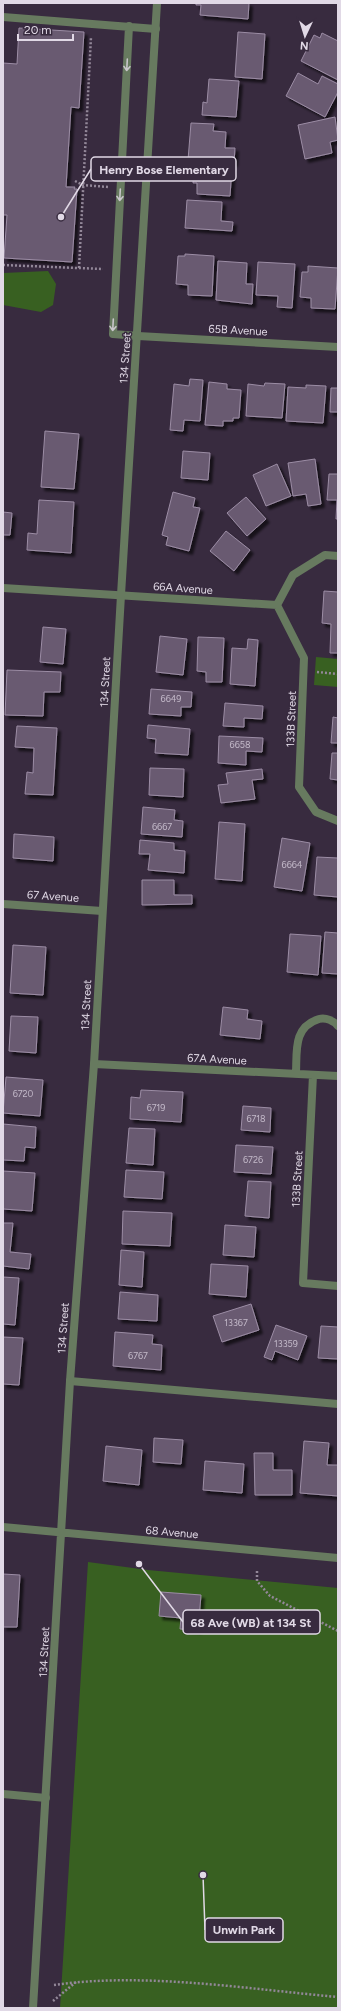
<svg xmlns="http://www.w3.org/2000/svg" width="341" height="2011" font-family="Figtree,sans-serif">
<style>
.green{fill:#386021}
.building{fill:#695a71;stroke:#9c8da5;filter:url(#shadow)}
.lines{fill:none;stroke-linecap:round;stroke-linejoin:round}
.path{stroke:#938899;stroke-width:2.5;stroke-dasharray:2 2;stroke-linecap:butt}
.service{stroke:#677a5f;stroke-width:8}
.minor{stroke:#677a5f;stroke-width:8}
.tertiary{stroke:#677a5f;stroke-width:8}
.oneway{stroke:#c9c6cb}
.labels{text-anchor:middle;stroke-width:3;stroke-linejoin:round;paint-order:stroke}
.number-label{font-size:9px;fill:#c3b9c9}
.street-label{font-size:11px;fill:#e1d9e6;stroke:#382b3f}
.leader{fill:none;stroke:#e1d9e6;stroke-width:1.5}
.callout-dot{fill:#e1d9e6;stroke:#382b3f;stroke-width:1.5}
.callout{fill:#382b3f;stroke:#e1d9e6;stroke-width:1.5}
.callout-label{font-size:12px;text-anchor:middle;font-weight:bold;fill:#e1d9e6}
</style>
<defs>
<filter id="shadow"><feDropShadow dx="3.5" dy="3.5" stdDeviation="1" flood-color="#0009"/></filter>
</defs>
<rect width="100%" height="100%" fill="#382b3f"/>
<path class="green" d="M48,271L56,284L53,305L41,312L3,305V273Z
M316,657L338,659V687L314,685Z
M88,1562L148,1570L338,1588V2008H60Z"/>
<path class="building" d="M196,3H249L248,19L200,15L201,5H196Z
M19,28L84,32L79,108L71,107L66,187H75L74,189H77L72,262L4,258L7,215H3V63L17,64Z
M238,32L265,34L262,79L235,77Z
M322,33L338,41V80L301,61L314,35L320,38Z
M298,73L318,84L322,76L338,84V92L325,117L286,96Z
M209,79L239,81L236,117L202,115L203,102L207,103Z
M335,117L338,140L330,142L332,153L305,159L298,125Z
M191,123L214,124L213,131L226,132L225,148H235L234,163L188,160Z
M194,165L232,167L230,196L197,194V183H193Z
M187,200L222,202L221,221L233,222L232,231L185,228Z
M185,254L214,256L212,296L188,295V285L176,284L178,256H185Z
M218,261L247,263L246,284H253L252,304L216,300Z
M258,262L295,264L292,308L277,307L278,296L256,295Z
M308,266L338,268L335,309L311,308V298L300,297L302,272H308Z
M190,379L203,380L200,421L184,420L183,431L170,430L174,384L189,386Z
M209,382L227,384V389L241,390L239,418H233V421H223V426L205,425Z
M265,383L285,384L282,418L246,416L248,384L264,386Z
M306,385L326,386L323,423L286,421L288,387L306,388Z
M331,388H338V430V412H330Z
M45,431L79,434L74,489L41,487Z
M183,451L210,453L208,480L181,478Z
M315,459L321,504L308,506L306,494L293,496L288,463Z
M277,464L291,496L266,506L253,475Z
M329,474H338V519H336L337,500H327Z
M173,492L195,498L193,507L200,508L189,551L166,545L168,537L162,535Z
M246,497L266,519L247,536L227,513Z
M39,500L74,502L71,553L27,550L28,533L37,534Z
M3,512L12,513L10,535H3Z
M226,531L250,550L234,571L210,551Z
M324,591L338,592V653H330L331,624L322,623Z
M43,627L66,629L63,664L40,662Z
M160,636L187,639L183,675L156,672Z
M198,637L224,638L222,682H206V672L197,671Z
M248,639L258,640L255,686L230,684L232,648L247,649Z
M7,670L61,672L60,692H44L43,716L5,715Z
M151,689L192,692L191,707H181V716L149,714Z
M225,703L263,706L262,719L244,718V727L223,726Z
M333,717L338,718V743H331Z
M148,725L190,729L188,755L155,753L156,739L147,738Z
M17,726L57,728L53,795L25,794L27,772L33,773L34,748L15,747Z
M219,736L263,738L262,752L246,751V765L218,763Z
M332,753H338V780L330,779Z
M150,768L184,769L183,797L149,795Z
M262,769L263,779L252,780L255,799L221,803L218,785L228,784L226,773Z
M143,807L175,810L174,820L183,821L182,837L141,834Z
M219,822L245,824L242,881L215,879Z
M14,834L54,837L53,861L13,858Z
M282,838L310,843L302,891L274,887Z
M140,840L174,843V850L185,851L184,873L148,870L150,854H139Z
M317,857L338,858V897L314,895Z
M142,880H174V895H192V904L142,905Z
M325,932L338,933V974L322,973Z
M290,934L321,936L318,975L287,972Z
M13,945L46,947L43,995L10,993Z
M223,1007L248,1010L247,1019L262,1021L260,1039L220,1035Z
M11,1016L38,1017L36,1053L9,1051Z
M6,1077L43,1080L40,1116L3,1113Z
M141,1090L183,1092L181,1122L130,1119L131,1097L140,1098Z
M243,1106L271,1108L270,1132L241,1130Z
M3,1124L36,1127L35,1148L25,1147L24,1161L3,1160Z
M129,1128L155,1129L153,1165L126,1163Z
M236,1145L273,1147L271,1174L234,1172Z
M126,1170L164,1172L162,1199L124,1197Z
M3,1171L35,1173L32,1211L3,1209Z
M248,1181L271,1182L269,1218L245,1216Z
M123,1211L172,1213L170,1246L122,1244Z
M3,1223H13L10,1252L31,1254L29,1269L3,1266Z
M225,1225L256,1227L254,1257L223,1255Z
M121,1250L144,1252L142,1287L119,1285Z
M211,1264L248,1266L246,1297L209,1294Z
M3,1277L19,1278L15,1325L3,1324Z
M120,1292L158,1295L157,1321L118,1319Z
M251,1304L259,1330L222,1342L213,1316Z
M276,1325L307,1336L298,1360L275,1351L272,1360L264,1357Z
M321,1326L338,1327V1359L318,1358Z
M115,1332L153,1335L152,1344L162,1345L161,1370L113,1366Z
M3,1337L23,1338L19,1385L3,1384Z
M154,1438L183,1440L181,1464L153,1462Z
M304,1441L329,1443L327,1465H338V1496L300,1493Z
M106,1446L142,1450L139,1485L103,1481Z
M254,1453H273V1470H292V1495H255Z
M205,1461L244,1464L242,1493L203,1490Z
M3,1574L20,1575L17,1627H3Z
M161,1592L201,1595L198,1630L180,1629L181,1618L159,1616Z"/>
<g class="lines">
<path class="path" d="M75,181L83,185L108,187
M3,265L103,269
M79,268L91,37
M317,672L338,674
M257,1571V1581L270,1596L338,1631
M54,1985C144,1972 247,1989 338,1997
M53,2001L76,1982"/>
<path class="service" d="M3,17L156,29
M129,26L113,334L138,336
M70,1381L338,1404"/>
<path class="minor" d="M138,336L338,347
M3,588L277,605
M277,605L304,658L299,787L316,812L338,821
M277,605L293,575L325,555L338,556
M3,904L102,911
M94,1064L338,1076
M296,1073C297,1051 293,1027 319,1019C326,1017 334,1021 338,1026
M313,1075L303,1283L338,1286
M3,1794L46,1798"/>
<path class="tertiary" d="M3,1527L338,1558
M33,2008L70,1381L94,1064L121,595L157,3"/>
</g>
<defs><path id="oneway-shaft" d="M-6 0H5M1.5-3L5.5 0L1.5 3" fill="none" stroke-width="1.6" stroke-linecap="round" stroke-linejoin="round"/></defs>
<g class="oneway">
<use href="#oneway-shaft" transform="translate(127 65) rotate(93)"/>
<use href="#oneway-shaft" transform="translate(120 195) rotate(93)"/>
<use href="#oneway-shaft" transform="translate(113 325) rotate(93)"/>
</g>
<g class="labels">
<g class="number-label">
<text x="171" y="702">6649</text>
<text x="240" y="748">6658</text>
<text x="162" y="830">6667</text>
<text x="292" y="868">6664</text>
<text x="23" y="1097">6720</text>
<text x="156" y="1111">6719</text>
<text x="256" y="1122">6718</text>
<text x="253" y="1163">6726</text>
<text x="236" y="1326">13367</text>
<text x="286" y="1347">13359</text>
<text x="138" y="1359">6767</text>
</g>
<g class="street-label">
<text transform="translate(238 330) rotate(3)" y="4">65B Avenue</text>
<text transform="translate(125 358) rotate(-86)" y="4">134 Street</text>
<text transform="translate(183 588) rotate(4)" y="4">66A Avenue</text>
<text transform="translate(105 682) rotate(-87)" y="4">134 Street</text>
<text transform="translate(291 719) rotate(-88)" y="4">133B Street</text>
<text transform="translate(53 896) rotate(4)" y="4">67 Avenue</text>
<text transform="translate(86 1005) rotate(-87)" y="4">134 Street</text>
<text transform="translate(217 1059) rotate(3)" y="4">67A Avenue</text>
<text transform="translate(297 1179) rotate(-87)" y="4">133B Street</text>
<text transform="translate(63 1328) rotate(-86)" y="4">134 Street</text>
<text transform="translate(172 1532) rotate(5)" y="4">68 Avenue</text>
<text transform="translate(44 1652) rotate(-87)" y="4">134 Street</text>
</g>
</g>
<path class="leader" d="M61 217L91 169M139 1564L183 1622M203 1875L205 1930"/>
<g class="callout-dot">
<circle cx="61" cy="217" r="4"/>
<circle cx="139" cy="1564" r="4"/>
<circle cx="203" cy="1875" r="4"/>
</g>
<g class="callout">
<rect x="91" y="157" width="145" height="24" rx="4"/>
<rect x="183" y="1610" width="137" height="24" rx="4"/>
<rect x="205" y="1918" width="78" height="24" rx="4"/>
</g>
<g class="callout-label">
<text x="164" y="174">Henry Bose Elementary</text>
<text x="251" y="1627">68 Ave (WB) at 134 St</text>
<text x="244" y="1934">Unwin Park</text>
</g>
<rect width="341" height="2011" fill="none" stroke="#e1d9e6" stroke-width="8"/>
<g transform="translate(305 36) rotate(184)" stroke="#382b3f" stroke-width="3" paint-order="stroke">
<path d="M0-3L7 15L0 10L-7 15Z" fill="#e1d9e6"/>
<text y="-6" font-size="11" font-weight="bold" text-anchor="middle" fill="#e1d9e6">N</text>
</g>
<path d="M18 34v6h55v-6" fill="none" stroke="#e1d9e6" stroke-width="2"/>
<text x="24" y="34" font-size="12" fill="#e1d9e6" stroke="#382b3f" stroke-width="3" paint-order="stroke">20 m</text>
</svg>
